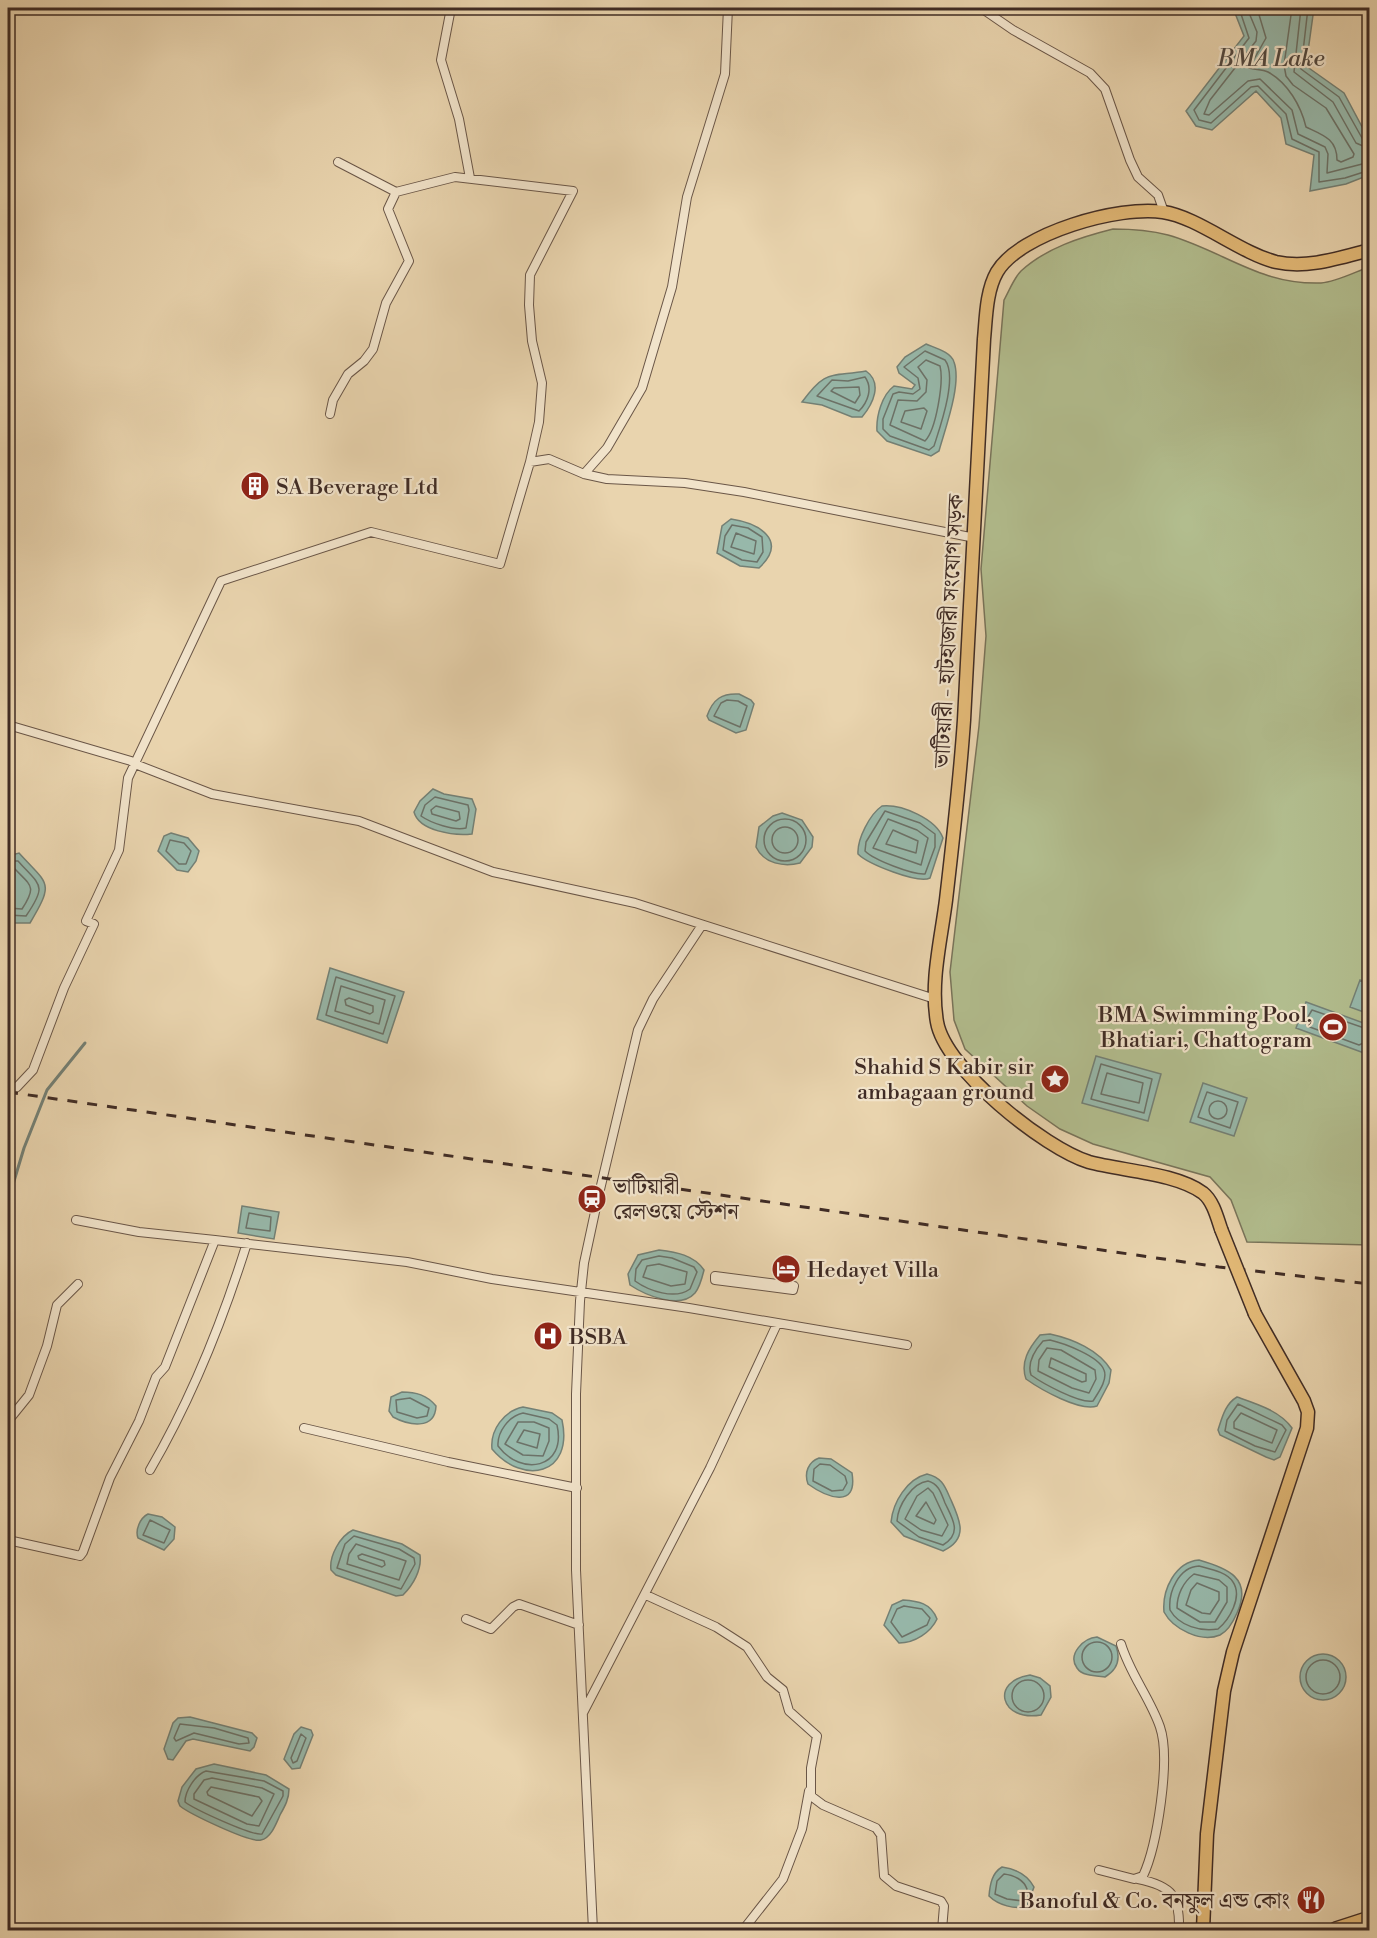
<svg xmlns="http://www.w3.org/2000/svg" width="1377" height="1938" font-family="'Libre Bodoni','Noto Serif Bengali',serif">
<style>
.green{fill:#b2bd8e;stroke:#79745a;stroke-width:1.5}
.water{fill:#97b8aa;stroke:#748075;stroke-width:1.5}
.lines{fill:none;stroke-linecap:round;stroke-linejoin:round}
.shore{stroke:#6c7268;stroke-width:1.5}
.stream{stroke:#748075;stroke-width:3}
.street-casing{stroke:#6a5647;stroke-width:10}
.primary-casing{stroke:#402c25;stroke-width:15}
.highway-casing{stroke:#402c25;stroke-width:18}
.street{stroke:#f1e3ca;stroke-width:8}
.primary{stroke:#e4ba77;stroke-width:12}
.highway{stroke:#e4ba77;stroke-width:15}
.rail{stroke:#402c25;stroke-width:3;stroke-dasharray:10 10;stroke-linecap:butt}
.primary-bridge-casing{stroke:#402c25;stroke-width:15;stroke-linecap:butt}
.primary-bridge{stroke:#e4ba77;stroke-width:12}
.labels{text-anchor:middle;stroke-width:4.5;stroke-linejoin:round;paint-order:stroke}
.poi-label{font-size:22px;fill:#402c25;stroke:#f1e3ca;text-anchor:start}
.street-label{font-size:22px;fill:#402c25;stroke:#f1e3ca}
.water-label{font-size:24px;font-style:italic;fill:#514840;stroke:#f1e3ca}
</style>
<rect width="100%" height="100%" fill="#e9d4ae"/>
<filter id="stains"><feTurbulence type="fractalNoise" baseFrequency=".00333" numOctaves="4"/><feColorMatrix values="0 0 0 0 .2 0 0 0 0 .09 0 0 0 0 .02 0 0 0 .5 -.17"/></filter>
<radialGradient id="worn" r=".72"><stop offset=".6" stop-color="#630" stop-opacity="0"/><stop offset="1" stop-color="#630" stop-opacity=".3"/></radialGradient>
<path class="green" d="M1113,229C1132,229 1149,230 1168,235C1224,251 1259,285 1321,283C1336,282 1355,272 1369,267V1245L1247,1242L1231,1200L1210,1177L1093,1144L1060,1129L1027,1106L965,1049L954,1020L950,972L979,726L986,636L981,569L1004,300C1009,291 1014,278 1021,271C1046,248 1081,237 1113,229Z"/>
<path class="water" d="M1233,8H1314L1306,66L1344,93L1369,140V175L1346,184L1310,191L1314,155L1286,144L1281,118L1256,91L1212,130L1196,126L1186,111L1244,36Z
M926,344C935,348 951,352 954,362C962,384 945,429 939,451L931,456L887,441L877,431C876,416 882,395 894,386L912,389L915,385L899,373L897,367L905,357Z
M866,371C883,383 873,404 862,417H852L822,405L802,402C826,369 830,377 866,371Z
M731,519C758,523 789,540 759,568L740,566L717,553L722,526Z
M739,694L751,700L754,704L746,730L736,733L709,720L707,716C713,699 722,693 739,694Z
M433,789L444,794L472,799L476,809L472,834C454,836 419,831 414,812L420,801Z
M882,806C902,804 936,819 943,838L930,878C918,884 868,864 858,854C857,839 870,814 882,806Z
M782,813L802,820L813,837L812,847L800,863C784,867 764,864 756,847L759,827L773,816Z
M171,833L188,838L199,851L196,861L188,872L177,870L158,851L164,836Z
M19,853C48,885 55,881 30,923H12L8,919V856Z
M330,968L404,992L387,1043L317,1019Z
M1360,980L1369,984V1014L1350,1007Z
M1306,1002L1369,1025V1039L1364,1053L1296,1028Z
M1096,1056L1161,1074L1148,1121L1082,1103Z
M1203,1083L1247,1098L1234,1136L1190,1122Z
M242,1206L279,1212L274,1239L238,1233Z
M659,1250C676,1252 694,1255 704,1270C702,1278 700,1287 695,1293C680,1310 645,1295 630,1285L628,1274L638,1255Z
M1050,1334C1073,1339 1099,1350 1111,1370L1109,1383L1097,1406C1080,1412 1040,1389 1026,1379C1020,1362 1029,1348 1040,1335Z
M402,1392C416,1392 427,1395 436,1406C435,1431 408,1425 393,1417L389,1411L391,1397Z
M1237,1397C1257,1404 1280,1411 1292,1428L1280,1457L1274,1460L1266,1457L1220,1435L1218,1430C1222,1418 1225,1404 1237,1397Z
M523,1407L552,1413L562,1420C574,1475 523,1486 492,1449C490,1430 504,1411 523,1407Z
M819,1458L831,1459L852,1473C858,1510 826,1497 808,1484C804,1473 808,1462 819,1458Z
M927,1474C943,1478 945,1487 951,1500C960,1520 969,1539 943,1551L904,1536L891,1522C893,1502 907,1479 927,1474Z
M148,1514L162,1517L175,1527L174,1539L164,1550L138,1538C135,1530 140,1518 148,1514Z
M353,1530L402,1544L420,1555C422,1570 413,1585 403,1595L396,1596L336,1575L331,1570C329,1556 340,1536 353,1530Z
M1199,1560C1227,1568 1253,1578 1237,1613C1234,1620 1228,1631 1220,1635C1201,1643 1173,1629 1164,1612C1162,1590 1175,1562 1199,1560Z
M903,1600C918,1601 931,1603 937,1619C931,1632 915,1643 899,1643L884,1625L892,1605Z
M1097,1637L1116,1646C1121,1660 1117,1670 1105,1677C1096,1676 1082,1676 1077,1668C1067,1654 1084,1638 1097,1637Z
M1300 1677a23 23 0 1 1 46 0a23 23 0 1 1-46 0Z
M1030,1675L1040,1678L1050,1686L1051,1697L1041,1715C1000,1722 990,1681 1030,1675Z
M190,1717L252,1733L257,1738L254,1747L250,1751L193,1739L186,1741L173,1760L168,1759L164,1749L173,1723L178,1718Z
M301,1727L311,1730L313,1735L300,1768L292,1769L284,1759L294,1734Z
M214,1764L266,1775L289,1789C289,1799 285,1806 280,1815C276,1824 271,1838 261,1840C250,1843 190,1814 180,1806L178,1801L182,1787L196,1769Z
M1002,1867C1016,1869 1027,1874 1034,1887L1027,1906C1015,1910 998,1905 989,1896C990,1884 992,1873 1002,1867Z"/>
<g class="lines">
<path class="shore" d="M1239,8L1249,38L1194,110L1199,120L1211,123L1251,87L1258,86L1286,114L1292,139L1319,152V182L1345,178L1370,170
M1247,8L1257,32L1256,41L1210,100L1204,114L1209,115L1248,81L1260,79L1292,110L1298,134L1325,147L1328,154L1327,173L1370,162
M1257,8L1266,38L1249,68C1255,70 1262,69 1268,72C1288,83 1301,106 1306,127C1323,135 1337,139 1337,160L1341,162L1353,157L1354,154L1326,108L1293,85L1286,76L1284,65L1292,8
M1301,8L1294,72L1333,102L1356,143L1370,149
M1308,8L1301,69L1339,97L1362,138L1370,141
M925,351L945,360C958,377 940,427 934,446L929,450L890,436L883,429V419L893,394L899,392L913,394L920,389L918,378L904,367Z
M926,360L940,366C944,382 936,430 925,441L890,425L898,400L917,401L926,392L927,380L918,367Z
M865,377C873,388 868,402 859,411L817,396L832,380L848,381Z
M859,387L860,395L855,403L831,391L834,388Z
M924,408L927,411L921,429L901,422L905,411Z
M732,525L748,528L762,537L763,552L757,562L742,560L723,550L725,536Z
M736,533L756,541L754,554L731,547Z
M727,700L738,701L747,706L740,727L714,716L721,703Z
M435,797L468,805L469,810L466,828C454,831 431,823 421,816L425,805Z
M436,806L459,812L460,819L456,821L432,814L431,810Z
M885,811L920,823L935,834V847L925,874C913,875 874,860 865,851L866,842Z
M888,819L917,830L928,838L921,865L873,848Z
M764 840a21 21 0 1 1 42 0a21 21 0 1 1-42 0Z
M772 840a13 13 0 1 1 26 0a13 13 0 1 1-26 0Z
M893,830L918,841L916,853L886,844Z
M170,840L184,843L191,851L186,864H179L166,851Z
M8,861H18C40,886 48,884 26,916L8,915
M8,869H15C31,886 37,886 22,909L8,908
M336,977L395,996L383,1034L326,1015Z
M341,986L385,1000L379,1024L335,1011Z
M349,998L373,1006V1012L370,1014L346,1005L345,1000Z
M1370,1030L1312,1010L1305,1022L1307,1026L1359,1045L1370,1040
M1101,1064L1152,1079L1144,1113L1091,1099Z
M1107,1073L1143,1083L1139,1103L1101,1094Z
M1207,1092L1238,1102L1230,1128L1198,1117Z
M1209 1110a9 9 0 1 1 18 0a9 9 0 1 1-18 0Z
M249,1213L271,1217L270,1231L246,1228Z
M659,1256L672,1258L694,1267L697,1272L690,1289C675,1300 649,1291 635,1281L636,1269L642,1260Z
M659,1264L687,1272L685,1284L671,1286L643,1277L647,1266Z
M1050,1340C1063,1343 1099,1356 1104,1370C1108,1380 1098,1393 1093,1401C1080,1404 1042,1383 1031,1375C1027,1363 1035,1350 1043,1341Z
M1047,1348L1061,1350L1095,1370L1096,1379L1089,1393L1072,1388L1038,1371L1039,1360Z
M1051,1358L1086,1374V1381L1082,1382L1049,1367Z
M410,1398L429,1408L427,1416L417,1418L397,1412L396,1400Z
M1238,1404L1282,1425L1286,1430L1275,1452L1255,1446L1225,1431L1227,1420Z
M523,1413L549,1419L557,1425C567,1469 521,1477 498,1446C497,1432 509,1416 523,1413Z
M1241,1413L1277,1430L1272,1443L1234,1428V1422Z
M518,1422H534L549,1428V1441L543,1456L523,1455L505,1444Z
M524,1430L540,1434L537,1448L517,1442Z
M820,1464L830,1465L845,1476L847,1483L843,1490L832,1491L813,1481L814,1469Z
M928,1481C939,1484 941,1493 945,1503C952,1518 963,1533 943,1545L919,1537L897,1521C898,1505 912,1483 928,1481Z
M928,1488L933,1493L948,1525L942,1536L921,1530L905,1519L917,1496Z
M926,1502L936,1520L934,1524L916,1516Z
M150,1520L170,1530L164,1543L143,1535Z
M354,1536L399,1549L414,1558L415,1564L401,1589L337,1568L345,1544Z
M356,1544L406,1561L399,1580L347,1564L349,1554Z
M362,1554L384,1561L385,1565L382,1567L359,1559L358,1556Z
M1199,1566C1210,1569 1227,1572 1233,1582C1243,1597 1229,1620 1218,1629C1201,1632 1179,1626 1170,1610C1168,1592 1179,1567 1199,1566Z
M1194,1574L1219,1580L1227,1587V1602L1215,1622H1200L1177,1608C1177,1595 1183,1582 1194,1574Z
M1197,1583L1219,1592V1600L1210,1614L1202,1613L1186,1605L1191,1590Z
M904,1606L922,1609L930,1618L927,1625L902,1637L891,1622L897,1609Z
M1082 1657a15 15 0 1 1 30 0a15 15 0 1 1-30 0Z
M1306 1677a17 17 0 1 1 34 0a17 17 0 1 1-34 0Z
M1012 1696a16 16 0 1 1 32 0a16 16 0 1 1-32 0Z
M180,1724L214,1728L248,1738L249,1743L239,1744L194,1733L176,1741L174,1738Z
M301,1734L306,1738L297,1761L293,1763L291,1758Z
M206,1771L264,1781L283,1791V1796L262,1834C252,1836 194,1809 185,1802C185,1791 195,1775 206,1771Z
M212,1778L262,1788L274,1794L259,1826L247,1824L194,1799V1794L204,1780Z
M211,1787L259,1797L262,1801L252,1816L208,1795L207,1792Z
M1004,1874C1014,1875 1024,1880 1027,1889L1023,1901L1007,1899L995,1894L997,1881Z"/>
<path class="stream" d="M8,1201L24,1148L47,1090L85,1043"/>
<g class="street-casing">
<path id="street" d="M451,8L441,60L459,119L470,178
M981,8L1013,30L1090,73L1105,89L1130,160L1138,177L1158,195L1164,212
M338,162L396,192L455,177L573,191L530,275L529,305L532,341L542,383L539,422L530,462L549,459L584,474L607,479L685,483L744,492L975,538
M330,414L333,400L348,374L364,361L373,349L386,303L409,261L388,209L396,192
M584,474L607,448L642,388L672,287L687,197L725,74L728,8
M8,725L131,761L135,764L212,794L359,821L493,872L635,903L935,999
M17,1087L33,1070L64,988L94,924L86,921L119,850L128,778L221,581L371,532L500,564L530,462
M76,1220L139,1232L215,1240
M715,1276L794,1286L793,1290L715,1280Z
M8,1421L29,1395L47,1346L57,1305L78,1284
M304,1428L448,1462L577,1488
M150,1470C192,1398 222,1323 247,1243
M8,1540L76,1555L80,1556L83,1552L110,1478L139,1421L156,1377L165,1367L215,1240L407,1262L492,1279L689,1308L907,1345
M646,1595L716,1627L747,1647L767,1677L783,1690L789,1711L817,1736L811,1768V1796L823,1805L876,1828L881,1835L884,1876L896,1886L941,1901L944,1906L942,1930
M466,1619L491,1629L513,1607L519,1604L579,1625
M583,1713L710,1468L777,1324
M1099,1870L1134,1879L1143,1876C1157,1846 1171,1759 1160,1727C1150,1698 1130,1674 1121,1644
M1138,1879C1173,1886 1180,1897 1179,1930
M593,1930L576,1570V1394L580,1301L584,1263L598,1198L638,1030L653,999L702,925
M743,1930L783,1879L802,1829L809,1791"/>
</g>
<g class="primary-casing">
<path id="primary" d="M1221,1229C1217,1217 1213,1201 1203,1193C1176,1173 1122,1171 1089,1162C1044,1148 945,1069 937,1022C930,982 941,940 946,900C953,840 960,780 964,720L984,339C986,319 986,291 997,272C1020,233 1120,205 1163,212C1198,217 1240,253 1276,262C1307,269 1339,258 1370,250
M1203,1930L1207,1834L1224,1691L1233,1652L1307,1428L1308,1412L1304,1401L1255,1314"/>
</g>
<g class="highway-casing">
<path id="highway" d="M1336,1930L1370,1919"/>
</g>
<use href="#street" class="street"/>
<use href="#primary" class="primary"/>
<use href="#highway" class="highway"/>
<path class="rail" d="M8,1092L1219,1267L1370,1284"/>
<g class="primary-bridge-casing">
<path id="primary-bridge" d="M1221,1229L1255,1314"/>
</g>
<use href="#primary-bridge" class="primary-bridge"/>
</g>
<defs>
<g id="building-disc" transform="scale(1.5)"><circle r="9.5" fill="#8f2418" stroke="#f1e3ca"/><path d="M-4-6H4V6H1V3H-1V6H-4ZM-2.5-4.3h1.7v1.8h-1.7ZM.8-4.3h1.7v1.8H.8ZM-2.5-1h1.7V.8h-1.7ZM.8-1h1.7V.8H.8Z" fill="#fff"/></g>
<g id="stadium-disc" transform="scale(1.5)"><circle r="9.5" fill="#8f2418" stroke="#f1e3ca"/><path d="M0-5a6.5 5 0 1 0 0 10a6.5 5 0 1 0 0-10ZM-3.5-1.8h7v3.6h-7Z" fill="#fff"/></g>
<g id="sight-disc" transform="scale(1.5)"><circle r="9.5" fill="#8f2418" stroke="#f1e3ca"/><path d="M0-6L1.8-2.2L6-1.7L2.9 1.2L3.7 5.4L0 3.3L-3.7 5.4L-2.9 1.2L-6-1.7L-1.8-2.2Z" fill="#fff"/></g>
<g id="station-disc" transform="scale(1.5)"><circle r="9.5" fill="#8f2418" stroke="#f1e3ca"/><path d="M-3-6H3Q5-6 5-4V2Q5 4 3 4L4.5 6H3L1.5 4h-3L-3 6H-4.5L-3 4Q-5 4-5 2V-4Q-5-6-3-6ZM-3.5-4v3h7v-3ZM-3.5 1v1.5H-2V1ZM2 1v1.5H3.5V1Z" fill="#fff"/></g>
<g id="hotel-disc" transform="scale(1.5)"><circle r="9.5" fill="#8f2418" stroke="#f1e3ca"/><path d="M-6-4.5h1.5V1H6V5H4.5V3h-9V5H-6ZM-4 0a1.8 1.8 0 1 1 3.6 0ZM.5 0V-2.5h3Q6-2.5 6 0Z" fill="#fff"/></g>
<g id="hospital-disc" transform="scale(1.5)"><circle r="9.5" fill="#8f2418" stroke="#f1e3ca"/><path d="M-5-5h3v3.5h4V-5h3V5h-3V1.5h-4V5h-3Z" fill="#fff"/></g>
<g id="restaurant-disc" transform="scale(1.5)"><circle r="9.5" fill="#8f2418" stroke="#f1e3ca"/><path d="M-5-6h1v4h1v-4h1v4h1v-4h1v5L-1.5 .5V6h-2V.5L-5-1ZM5-6V6H3V1.5H1.5Q1.5-4 5-6Z" fill="#fff"/></g>
</defs>
<g fill-rule="evenodd">
<use href="#building-disc" x="255" y="486"/>
<use href="#stadium-disc" x="1333" y="1027"/>
<use href="#sight-disc" x="1055" y="1079"/>
<use href="#station-disc" x="592" y="1199"/>
<use href="#hotel-disc" x="786" y="1269"/>
<use href="#hospital-disc" x="548" y="1336"/>
<use href="#restaurant-disc" x="1311" y="1900"/>
</g>
<g class="labels">
<g class="poi-label">
<text x="276" y="494">SA Beverage Ltd</text>
<text x="1312" y="1022" text-anchor="end">BMA Swimming Pool,<tspan x="1312" dy="25">Bhatiari, Chattogram</tspan></text>
<text x="1034" y="1074" text-anchor="end">Shahid S Kabir sir<tspan x="1034" dy="25">ambagaan ground</tspan></text>
<text x="613" y="1194">ভাটিয়ারী<tspan x="613" dy="25">রেলওয়ে স্টেশন</tspan></text>
<text x="807" y="1277">Hedayet Villa</text>
<text x="569" y="1344">BSBA</text>
<text x="1290" y="1908" text-anchor="end">Banoful &amp; Co. বনফুল এন্ড কোং</text>
</g>
<g class="street-label">
<text transform="translate(948 631) rotate(-87)" y="8">ভাটিয়ারী - হাটহাজারী সংযোগ সড়ক</text>
</g>
<g class="water-label">
<text x="1271" y="66">BMA Lake</text>
</g>
</g>
<rect width="1377" height="1938" fill="none" stroke="#e9d4ae" stroke-width="30"/>
<rect x="9" y="9" width="1359" height="1920" fill="none" stroke="#402c25" stroke-width="3"/>
<rect x="15" y="15" width="1347" height="1908" fill="none" stroke="#402c25" stroke-width="1.5"/>
<rect width="100%" height="100%" filter="url(#stains)"/>
<rect width="100%" height="100%" fill="url(#worn)"/>
</svg>
